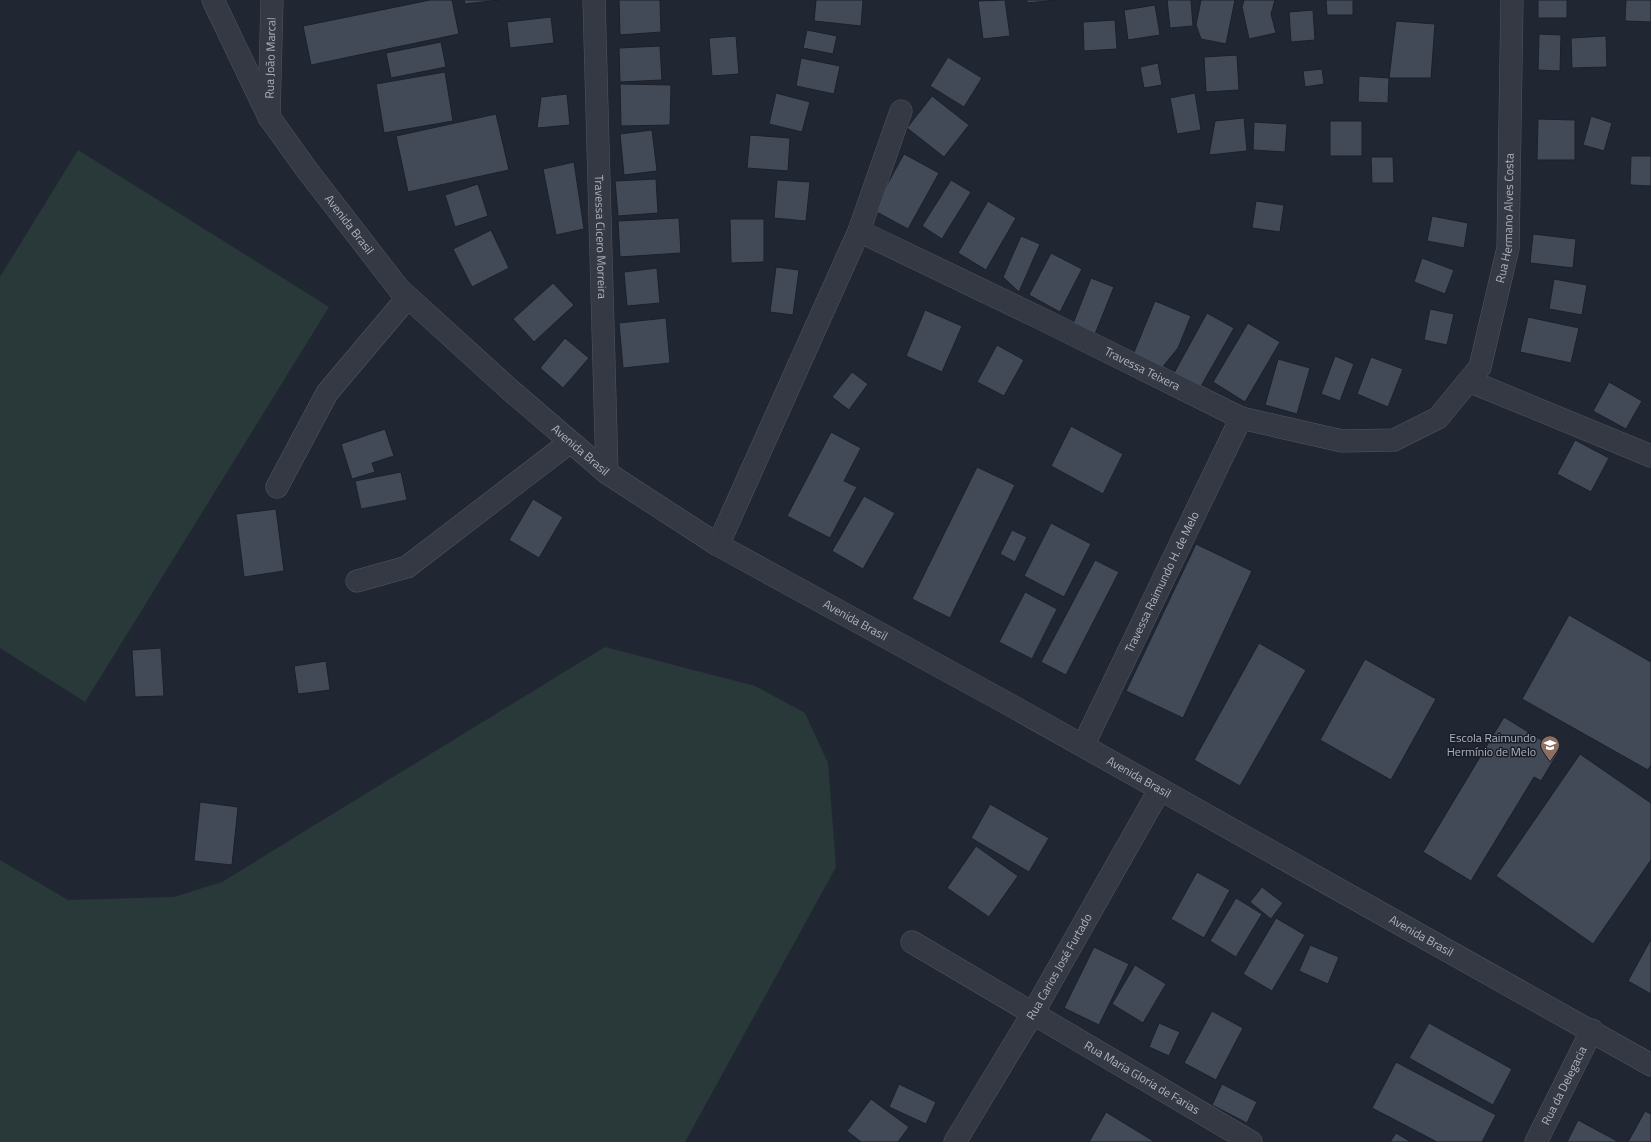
<svg xmlns="http://www.w3.org/2000/svg" width="1651" height="1142" font-family="'Titillium Web',sans-serif">
<style>
.green{fill:#293839}
.building{fill:#424957;stroke:#1c202a}
.lines{fill:none;stroke-linecap:round;stroke-linejoin:round}
.minor-casing{stroke:#525661;stroke-width:23}
.tertiary-casing{stroke:#525661;stroke-width:23}
.minor{stroke:#343943;stroke-width:22}
.tertiary{stroke:#343943;stroke-width:22}
.labels{text-anchor:middle;stroke-width:3;stroke-linejoin:round;paint-order:stroke}
.street-label{font-size:12px;fill:#aeb3c0;stroke:#1a1e28}
.poi-label{font-size:12px;fill:#aeb3c0;stroke:#1a1e28;text-anchor:end}
</style>
<rect width="100%" height="100%" fill="#212732"/>
<path class="green" d="M78,150L329,307L85,702L0,648V277Z
M605,647L755,686L805,713L828,763L836,867L685,1142H0V860L68,900L174,897L222,882Z"/>
<path class="building" d="M430,0H452L459,34L311,65L303,26Z
M464,0H500L465,4Z
M619,0H660L661,32L620,35Z
M816,0H863L861,26L814,21Z
M1005,0L1010,36L983,39L978,1Z
M1027,0H1059L1027,3Z
M1167,0H1191L1193,26L1170,28Z
M1201,0H1235L1226,44L1201,39L1196,25Z
M1244,0H1275L1271,14L1276,33L1249,39L1242,7Z
M1326,0H1353V15H1327Z
M1538,0H1567V18H1538Z
M1626,0H1651V22L1625,21Z
M1155,5L1160,35L1128,40L1124,10Z
M1313,10L1315,40L1291,42L1289,12Z
M551,17L554,43L510,48L507,22Z
M1115,20L1117,49L1084,51L1083,22Z
M1396,21L1435,24L1431,78H1389Z
M807,30L837,36L833,54L803,48Z
M1539,34L1561,35L1560,71L1538,70Z
M736,36L739,74L712,76L709,38Z
M1606,36L1607,67L1572,68L1571,38Z
M441,42L446,67L391,78L386,53Z
M660,46L662,80L620,82L619,48Z
M1237,55L1239,90L1206,92L1204,57Z
M948,57L982,78L964,107L930,86Z
M801,58L840,66L834,94L796,86Z
M1158,63L1162,85L1144,88L1140,67Z
M1322,69L1324,84L1305,87L1303,71Z
M445,72L453,121L384,133L376,84Z
M1359,76L1389,78L1388,103L1358,102Z
M620,84L671,85L670,125L621,126Z
M776,93L810,102L802,132L769,124Z
M1195,93L1201,130L1177,134L1170,98Z
M567,94L570,125L537,128L541,97Z
M932,96L969,125L944,157L907,128Z
M496,114L509,170L408,192L396,136Z
M1591,116L1612,123L1604,151L1583,145Z
M1244,118L1247,151L1209,155L1215,121Z
M1538,119L1575,120V160H1537Z
M1330,121H1362V156H1330Z
M1254,122L1287,124L1285,152L1253,150Z
M652,130L657,171L624,175L620,134Z
M750,135L790,138L788,171L747,168Z
M904,154L939,173L908,229L873,210Z
M1631,156H1651V186L1630,185Z
M1371,157H1393L1394,183H1372Z
M574,162L584,229L556,235L543,169Z
M656,179L658,213L618,216L615,181Z
M777,180L810,182L806,221L774,218Z
M951,180L971,192L942,239L922,226Z
M478,184L488,216L455,227L445,195Z
M988,201L1016,218L986,270L958,253Z
M1256,201L1284,205L1280,232L1252,228Z
M1432,216L1468,223L1464,248L1427,241Z
M679,218L681,253L620,257L618,221Z
M730,219H764V262L731,263Z
M491,230L509,268L472,287L453,249Z
M1533,234L1576,239L1573,268L1530,263Z
M1021,236L1040,244L1019,292L1003,277Z
M1051,253L1082,269L1060,312L1029,295Z
M1422,258L1454,270L1445,294L1414,282Z
M776,267L799,270L793,315L770,312Z
M657,268L660,303L627,306L624,272Z
M1091,278L1114,287L1095,334L1072,326Z
M1554,279L1587,285L1582,315L1549,309Z
M553,283L574,305L534,342L513,319Z
M1155,301L1191,316L1178,348L1157,374L1130,362Z
M1430,309L1454,314L1447,345L1424,340Z
M925,310L962,326L942,372L906,356Z
M1207,313L1234,328L1200,388L1174,373Z
M1528,317L1579,328L1571,363L1520,352Z
M666,318L670,363L623,368L619,323Z
M1248,323L1280,342L1245,402L1213,382Z
M565,338L589,358L563,388L540,368Z
M997,345L1024,360L1004,396L977,382Z
M1335,356L1354,364L1340,401L1321,394Z
M1371,357L1403,369L1388,407L1357,394Z
M1278,359L1310,368L1297,414L1265,405Z
M852,372L868,384L849,410L832,397Z
M1609,382L1642,401L1626,429L1593,411Z
M1071,426L1123,454L1103,494L1051,466Z
M385,429L394,456L372,463L375,472L352,479L341,444Z
M831,432L861,448L844,481L857,487L830,538L787,516Z
M1575,440L1609,458L1591,492L1557,474Z
M977,467L1015,485L950,618L912,599Z
M401,472L407,500L361,509L355,481Z
M864,496L895,513L863,569L832,551Z
M533,499L563,517L539,558L509,540Z
M276,509L284,571L244,577L236,514Z
M1051,523L1091,544L1064,597L1024,576Z
M1012,530L1027,537L1015,562L1000,554Z
M1196,544L1252,571L1183,718L1126,691Z
M1095,560L1119,572L1066,675L1041,662Z
M1025,592L1057,609L1032,659L999,642Z
M1569,615L1651,662V765L1648,770L1522,699Z
M1259,643L1306,670L1240,786L1194,760Z
M161,648L164,696L135,697L132,650Z
M1365,659L1436,699L1391,780L1320,740Z
M326,661L330,690L298,694L294,666Z
M1504,717L1559,751L1541,781L1534,777L1471,881L1423,852Z
M1580,754L1651,803V860L1593,944L1496,876Z
M200,802L238,807L232,865L194,861Z
M990,804L1049,838L1029,872L971,838Z
M976,846L1018,876L989,917L947,888Z
M1197,872L1230,890L1204,938L1171,919Z
M1262,887L1283,903L1271,919L1250,902Z
M1236,898L1262,914L1236,957L1210,941Z
M1276,918L1305,935L1272,991L1243,974Z
M1651,939V994L1628,981Z
M1310,945L1339,957L1328,984L1299,971Z
M1094,947L1129,964L1099,1025L1064,1008Z
M1135,965L1166,984L1143,1023L1112,1004Z
M1212,1011L1243,1028L1216,1080L1184,1063Z
M1159,1023L1180,1032L1169,1056L1149,1047Z
M1429,1023L1512,1069L1493,1105L1409,1058Z
M1396,1062L1496,1115L1482,1142H1437L1372,1108Z
M899,1084L936,1102L926,1124L889,1107Z
M1222,1084L1257,1102L1247,1123L1212,1105Z
M871,1099L909,1127L898,1142H861L847,1131Z
M1645,1111L1651,1114V1142H1628Z
M1106,1112L1155,1142H1089Z
M1578,1120L1619,1142H1567Z
M1396,1133L1411,1142H1390Z"/>
<g class="lines">
<g class="minor-casing">
<g id="minor">
<path id="s1" d="M594,0L607,473"/>
<path id="s2" d="M269,117L272,0"/>
<path id="s3" d="M859,231L1042,319L1241,418L1342,441L1394,440L1438,418L1480,367L1508,248L1512,0"/>
<path d="M1469,381L1651,456"/>
<path d="M277,487L327,393L408,297"/>
<path d="M718,545L859,231L901,111"/>
<path d="M357,581L407,567L570,442"/>
<path id="s4" d="M1083,746L1241,418"/>
<path id="s5" d="M912,942L1251,1142"/>
<path id="s6" d="M955,1142L1033,1013L1160,789"/>
<path id="s7" d="M1536,1142L1592,1030"/>
</g>
</g>
<g class="tertiary-casing">
<g id="tertiary">
<path id="s8" d="M213,0L269,117L307,170L399,289L509,389L607,473L718,545L1012,706L1651,1065"/>
</g>
</g>
<use href="#minor" class="minor"/>
<use href="#tertiary" class="tertiary"/>
</g>
<defs>
<g id="school-pin" transform="scale(1)"><path d="M0 17L-7.5 6A9.5 9.5 0 1 1 7.5 6Z" fill="#8d6e63" stroke="#1a1e28"/><path d="M0-5L7-2L0 1L-7-2ZM-4 1L0 2.5L4 1V4Q0 6-4 4Z" fill="#fff"/></g>
</defs>
<g fill-rule="evenodd">
<use href="#school-pin" x="1550" y="745"/>
</g>
<g class="labels">
<g class="street-label">
<text dy="4" stroke="none"><textPath href="#s2" startOffset="59">Rua João Marcal</textPath></text>
<text dy="4" stroke="none"><textPath href="#s3" startOffset="848">Rua Hermano Alves Costa</textPath></text>
<text dy="4" stroke="none"><textPath href="#s8" startOffset="264">Avenida Brasil</textPath></text>
<text dy="4" stroke="none"><textPath href="#s1" startOffset="237">Travessa Cicero Morreira</textPath></text>
<text dy="4" stroke="none"><textPath href="#s3" startOffset="315">Travessa Teixera</textPath></text>
<text dy="4" stroke="none"><textPath href="#s8" startOffset="588">Avenida Brasil</textPath></text>
<text dy="4" stroke="none"><textPath href="#s4" startOffset="182">Travessa Raimundo H. de Melo</textPath></text>
<text dy="4" stroke="none"><textPath href="#s8" startOffset="912">Avenida Brasil</textPath></text>
<text dy="4" stroke="none"><textPath href="#s8" startOffset="1236">Avenida Brasil</textPath></text>
<text dy="4" stroke="none"><textPath href="#s8" startOffset="1560">Avenida Brasil</textPath></text>
<text dy="4" stroke="none"><textPath href="#s6" startOffset="204">Rua Carios José Furtado</textPath></text>
<text dy="4" stroke="none"><textPath href="#s5" startOffset="267">Rua Maria Gloria de Farias</textPath></text>
<text dy="4" stroke="none"><textPath href="#s7" startOffset="63">Rua da Delegacia</textPath></text>
</g>
<g class="poi-label">
<text x="1536" y="742">Escola Raimundo<tspan x="1536" dy="14">Hermínio de Melo</tspan></text>
</g>
</g>
</svg>
